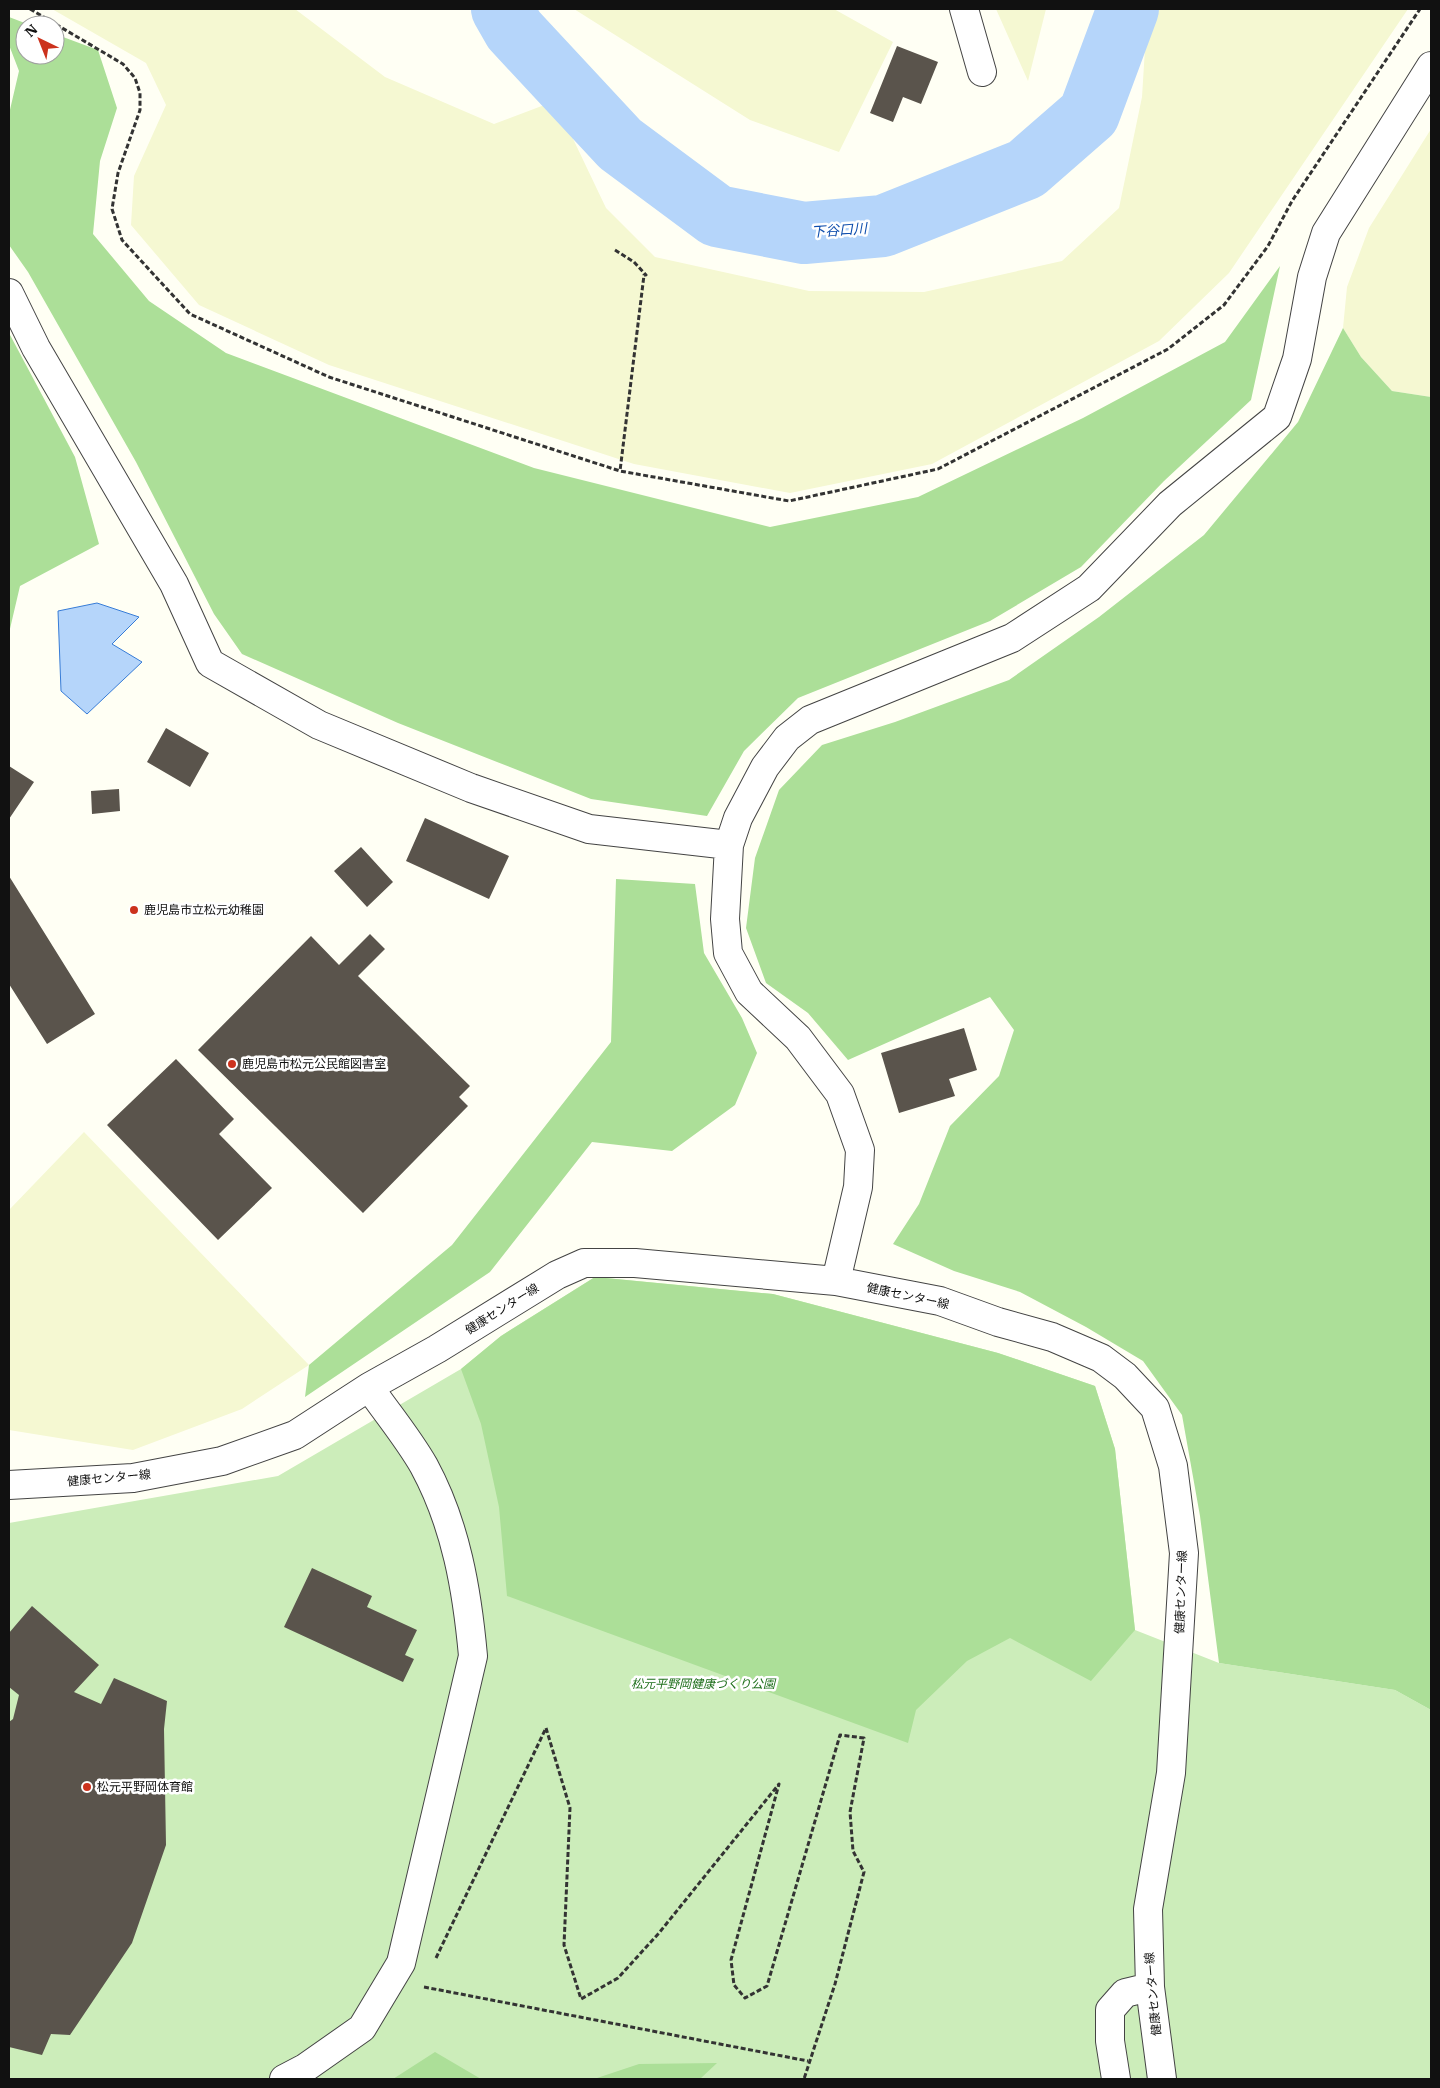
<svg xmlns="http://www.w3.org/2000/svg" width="1440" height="2088" font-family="'IBM Plex Serif','Noto Sans JP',serif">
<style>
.farmland{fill:#f5f8d2}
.green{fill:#ccedba}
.forest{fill:#acdf98}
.water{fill:#b5d5fa;stroke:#377cd7}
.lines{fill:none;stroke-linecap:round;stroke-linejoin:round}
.river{stroke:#b5d5fa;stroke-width:62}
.building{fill:#5a544c}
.minor-casing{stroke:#444;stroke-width:30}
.path{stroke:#333;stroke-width:3;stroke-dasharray:5 2.5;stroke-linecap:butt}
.minor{stroke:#fff;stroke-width:28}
.poi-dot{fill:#cc321d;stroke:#fff;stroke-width:2}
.labels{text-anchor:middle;stroke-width:5;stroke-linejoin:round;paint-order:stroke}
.poi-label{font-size:12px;fill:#111;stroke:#fff;text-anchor:start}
.street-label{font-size:12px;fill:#111;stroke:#fff}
.park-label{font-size:12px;font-style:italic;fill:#1e6f1b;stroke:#fff}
.water-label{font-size:14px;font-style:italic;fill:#0f4ead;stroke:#fff}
</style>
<rect width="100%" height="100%" fill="#fffff4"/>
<path class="farmland" d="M52,9H295L385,77L494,124L555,101L606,208L655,257L809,291L924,292L1062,261L1119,208L1142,97L1147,16L1151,9H1408L1229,273L1159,341L932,464L790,493L634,464L329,365L199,305L131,225L134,176L166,105L146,63Z
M574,9H834L893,42L839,152L750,120Z
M996,9H1046L1028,81Z
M1431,129V397L1392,391L1361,357L1343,328L1347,287L1369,228Z
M84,1132L309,1365L242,1409L133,1450L9,1430V1210Z"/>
<path class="green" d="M595,1277L773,1294L998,1353L1095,1386L1115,1449L1135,1630L1219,1663L1395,1690L1431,1710V2079H9V1523L278,1476L461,1369L501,1336Z"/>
<path class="forest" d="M9,17L30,25H25V55H55V34L98,50L117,108L100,161L93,234L149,301L226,353L534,468L770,527L918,497L1083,418L1225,342L1280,266L1251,400L1164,481L1081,567L990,621L798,698L744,751L707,816L591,799L398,723L242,654L214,614L136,462L28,272L9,245V114L19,71L9,45Z
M1343,328L1361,357L1392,391L1431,397V1710L1395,1690L1219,1663L1200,1516L1182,1415L1143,1361L1086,1327L1020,1292L954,1271L893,1244L919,1204L950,1126L999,1076L1014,1030L990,997L848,1060L808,1013L766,983L746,928L755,858L779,790L822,745L895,722L1009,680L1099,617L1204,535L1298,422Z
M9,333L75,457L99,544L20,586L9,633Z
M616,879L695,884L704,953L742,1018L757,1053L735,1105L672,1151L592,1142L490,1272L305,1397L309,1365L452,1245L611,1042Z
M595,1277L773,1294L998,1353L1095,1386L1115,1449L1135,1630L1091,1681L1010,1638L967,1661L916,1710L908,1743L507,1596L499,1507L481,1424L461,1369L501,1336Z
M435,2052L481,2079H393Z
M717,2063L700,2079H594L639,2064Z"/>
<path class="water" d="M97,603L139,617L112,644L142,662L87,714L61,691L58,611Z"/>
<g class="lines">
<path class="river" d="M502,9L514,30L620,144L717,216L804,233L883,226L1026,169L1089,114L1128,9"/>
</g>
<path class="building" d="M897,46L938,62L921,104L903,97L893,122L870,113Z
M166,728L209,753L190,787L147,762Z
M9,766L34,782L9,819Z
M119,789L120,811L92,814L91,791Z
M425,818L509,856L489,899L406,861Z
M361,847L393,882L367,907L334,871Z
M9,876L95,1014L47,1044L9,984Z
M370,934L385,949L358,976L470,1086L459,1097L468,1106L363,1213L198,1050L311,936L339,965Z
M964,1028L977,1070L949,1079L955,1096L899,1113L881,1053Z
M176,1059L234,1119L219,1134L272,1188L218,1240L107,1125Z
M312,1568L372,1596L367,1607L417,1630L405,1655L414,1659L403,1682L284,1627Z
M32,1606L99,1665L74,1692L101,1704L114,1678L167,1701L164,1729L166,1845L132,1943L70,2035L51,2034L42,2055L9,2047V1722L13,1719L19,1695L9,1687V1633Z"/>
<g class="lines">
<g class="minor-casing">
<path id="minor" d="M964,9L982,72
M9,293L36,348L174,584L210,663L319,725L471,788L589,829L729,845
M836,1281L858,1187L860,1150L840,1094L798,1038L749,992L728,953L725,919L729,845L738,818L765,767L787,738L810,720L1012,638L1089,588L1170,504L1277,417L1297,359L1312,277L1326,233L1431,66
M9,1485L133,1478L222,1461L295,1435L369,1387L437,1349L557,1275L584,1263H635L836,1281L940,1301L998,1322L1052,1337L1101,1358L1125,1376L1155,1408L1173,1466L1184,1553L1171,1773L1148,1909L1150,1987L1162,2079
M284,2079L305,2068L362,2028L401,1963L473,1656C467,1590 456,1525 424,1466C408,1438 387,1413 369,1387
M1116,2079L1110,2041V2010L1125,1993L1150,1987"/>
</g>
<path class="path" d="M30,9L123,64L135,78L140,93V110L118,173L112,209L122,240L190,314L329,377L620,471L789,501L938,469L1168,349L1224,305L1268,246L1292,201L1420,9
M615,250L634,262L646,275H644L620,471
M436,1958L546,1728L570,1808L564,1945L581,1999L618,1978L659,1933L779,1784L731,1960L734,1985L745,1998L767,1986L840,1735L864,1738L850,1812L853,1851L864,1872L835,1984L804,2079
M424,1987L808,2061"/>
<use href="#minor" class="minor"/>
</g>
<g class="poi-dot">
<circle cx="134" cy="910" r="5"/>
<circle cx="232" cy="1064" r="5"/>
<circle cx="87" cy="1787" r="5"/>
</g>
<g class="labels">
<g class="poi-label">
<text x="144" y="914">鹿児島市立松元幼稚園</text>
<text x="242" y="1068">鹿児島市松元公民館図書室</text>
<text x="97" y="1791">松元平野岡体育館</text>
</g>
<g class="street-label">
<text transform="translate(908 1296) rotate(12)" y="4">健康センター線</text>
<text transform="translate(502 1309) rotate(-32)" y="4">健康センター線</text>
<text transform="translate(109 1478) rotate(-5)" y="4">健康センター線</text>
<text transform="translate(1181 1592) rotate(-88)" y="4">健康センター線</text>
<text transform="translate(1153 1994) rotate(-95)" y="4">健康センター線</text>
</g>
<g class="park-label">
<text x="703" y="1688">松元平野岡健康づくり公園</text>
</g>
<g class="water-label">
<text transform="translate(839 230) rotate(-4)" y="5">下谷口川</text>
</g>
</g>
<rect width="1440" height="2088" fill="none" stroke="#111111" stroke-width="20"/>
<g transform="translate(40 40) rotate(317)"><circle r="24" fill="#ffffff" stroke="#a0a0a0"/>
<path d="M0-4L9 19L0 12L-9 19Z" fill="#cc321d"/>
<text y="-8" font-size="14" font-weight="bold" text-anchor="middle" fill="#111111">N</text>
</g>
</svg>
